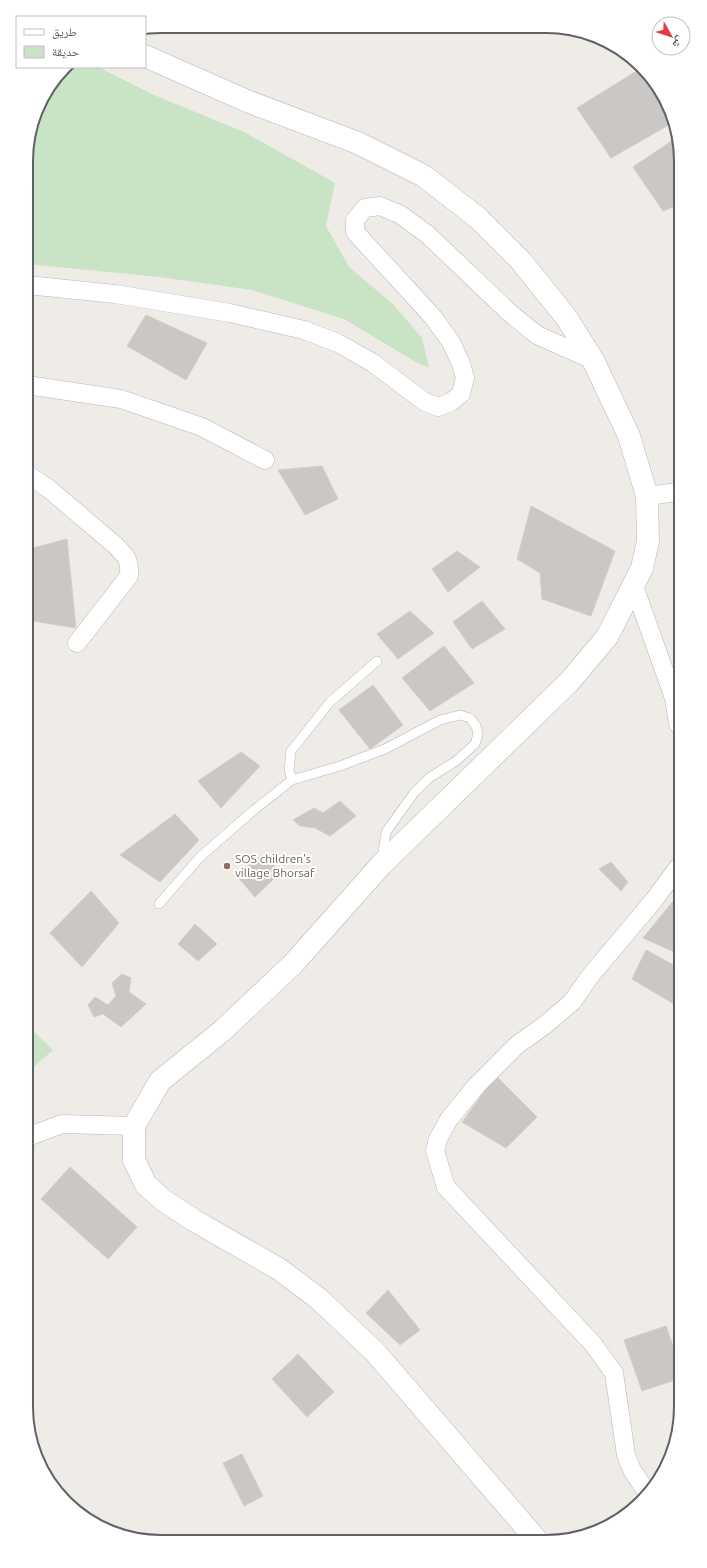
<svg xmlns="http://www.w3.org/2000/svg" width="707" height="1568" font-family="Ubuntu,'Noto Naskh Arabic',sans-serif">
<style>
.green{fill:#c8e4c5}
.building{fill:#cbc7c4;stroke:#d3cec5}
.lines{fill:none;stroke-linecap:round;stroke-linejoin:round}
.lane-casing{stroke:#b4b7ba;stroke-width:10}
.street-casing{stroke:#b4b7ba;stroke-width:19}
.secondary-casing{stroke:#b3b6ba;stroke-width:23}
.lane{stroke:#fff;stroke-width:9}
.street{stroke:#fff;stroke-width:18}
.secondary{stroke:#fff;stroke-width:22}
.education-dot{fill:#8d6e63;stroke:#fff;stroke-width:1.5}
.labels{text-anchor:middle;stroke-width:4;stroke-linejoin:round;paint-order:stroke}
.education-label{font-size:12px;fill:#785e54;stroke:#fff;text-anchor:start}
.rim{fill:none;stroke:#5e6266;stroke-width:2}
</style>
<rect width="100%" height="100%" fill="#efece7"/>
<path class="green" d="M66,67H98L154,95L244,132L335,183L326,226L349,267L393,304L422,338L429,368L414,361L344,319L252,290L159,277L27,264L26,152L40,101Z
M29,1027L53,1050L29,1071Z"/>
<path class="building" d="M640,69L674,122L611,158L577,108Z
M676,138L677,205L663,211L633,167Z
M146,315L207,343L186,380L127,346Z
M322,466L338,499L305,515L278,470Z
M531,506L615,551L591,616L542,599L540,573L517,559Z
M67,539L76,628L33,621L29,549Z
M457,551L480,567L448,592L432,569Z
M482,601L505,629L472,649L453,622Z
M410,611L434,633L398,659L377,634Z
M444,646L474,683L430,711L402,678Z
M373,685L403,725L370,749L339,710Z
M241,752L260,766L221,808L198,781Z
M340,801L356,816L330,836L315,828L300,826L293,820L314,808L323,813Z
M175,814L199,840L160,882L120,855Z
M262,855L281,872L255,897L236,875Z
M611,862L628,882L621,891L599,869Z
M91,891L119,923L82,967L50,933Z
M674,900L679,902V954L643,938Z
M195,924L217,944L198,961L178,944Z
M646,950L679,968V1007L632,979Z
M122,974L131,978L129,992L146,1004L121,1027L103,1014L94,1017L88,1005L95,997L108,1005L116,996L112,983Z
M496,1076L537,1117L506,1148L462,1122Z
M70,1167L137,1227L108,1259L41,1199Z
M388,1290L420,1330L400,1345L366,1313Z
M666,1326L681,1370V1378L642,1391L624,1340Z
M298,1354L334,1392L307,1417L272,1379Z
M242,1454L263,1496L244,1506L223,1463Z"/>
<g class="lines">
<g class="lane-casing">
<path id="lane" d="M377,661L330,702L291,751L289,770L292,780L340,766L385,749L440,720L460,715L470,718L476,726L478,734L475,744L456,761L429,778L414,793L386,832L382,859
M159,904L200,857L254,810L292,780"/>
</g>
<g class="street-casing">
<path id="street" d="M27,285L115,294L230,313L304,330L338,343L373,363L425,402L438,407L451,402L461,394L465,378L461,364L451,342L433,317L355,232V220L365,208L380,206L401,215L427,234L511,314L537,335L593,360
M27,385L121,399L202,427L265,460
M27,474L49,489L115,545C127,557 130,560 129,576L77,643
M647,496L678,492
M634,586L674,698L678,724
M30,1136L62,1124L134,1126
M648,1494L632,1470L626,1455L614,1373L593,1344L446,1187L435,1151L438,1139L449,1119L477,1085L517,1045L545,1025L572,1002L591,975L654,900L679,866"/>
</g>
<g class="secondary-casing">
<path id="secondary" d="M145,56L247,101L358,143L424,176L478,218L521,261L566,317L593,360L629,436L647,496L648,541L642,568L607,637L569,682L381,865L293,964L222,1031L160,1081L134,1126V1160L146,1185L163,1200L195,1221L279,1269L319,1299L375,1352L535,1538"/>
</g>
<use href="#lane" class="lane"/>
<use href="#street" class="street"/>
<use href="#secondary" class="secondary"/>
</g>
<circle class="education-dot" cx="227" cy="866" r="4"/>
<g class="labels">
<g class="education-label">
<text x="235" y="863">SOS children's<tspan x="235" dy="14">village Bhorsaf</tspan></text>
</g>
</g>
<path d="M0 0H707V1568H0ZM161 33H546A128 128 0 0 1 674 161V1407A128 128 0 0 1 546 1535H161A128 128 0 0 1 33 1407V161A128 128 0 0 1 161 33Z" fill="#fff" fill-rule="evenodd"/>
<path class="rim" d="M161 33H546A128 128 0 0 1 674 161V1407A128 128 0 0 1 546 1535H161A128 128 0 0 1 33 1407V161A128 128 0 0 1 161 33Z"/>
<rect x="16" y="16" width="130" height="52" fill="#ffffff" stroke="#bfc0c2"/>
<rect x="24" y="29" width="20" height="6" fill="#ffffff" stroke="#bfc0c2"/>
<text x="52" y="36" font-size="12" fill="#5e6266">طريق</text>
<rect x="24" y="46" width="20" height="12" fill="#c8e4c5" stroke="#bfc0c2"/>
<text x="52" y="56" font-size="12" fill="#5e6266">حديقة</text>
<g transform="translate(671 36) rotate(129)"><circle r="19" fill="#ffffff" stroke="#bfc0c2"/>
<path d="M0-3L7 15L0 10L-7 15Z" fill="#dd3f42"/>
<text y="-6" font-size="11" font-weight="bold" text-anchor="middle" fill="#5e6266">ش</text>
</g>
</svg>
